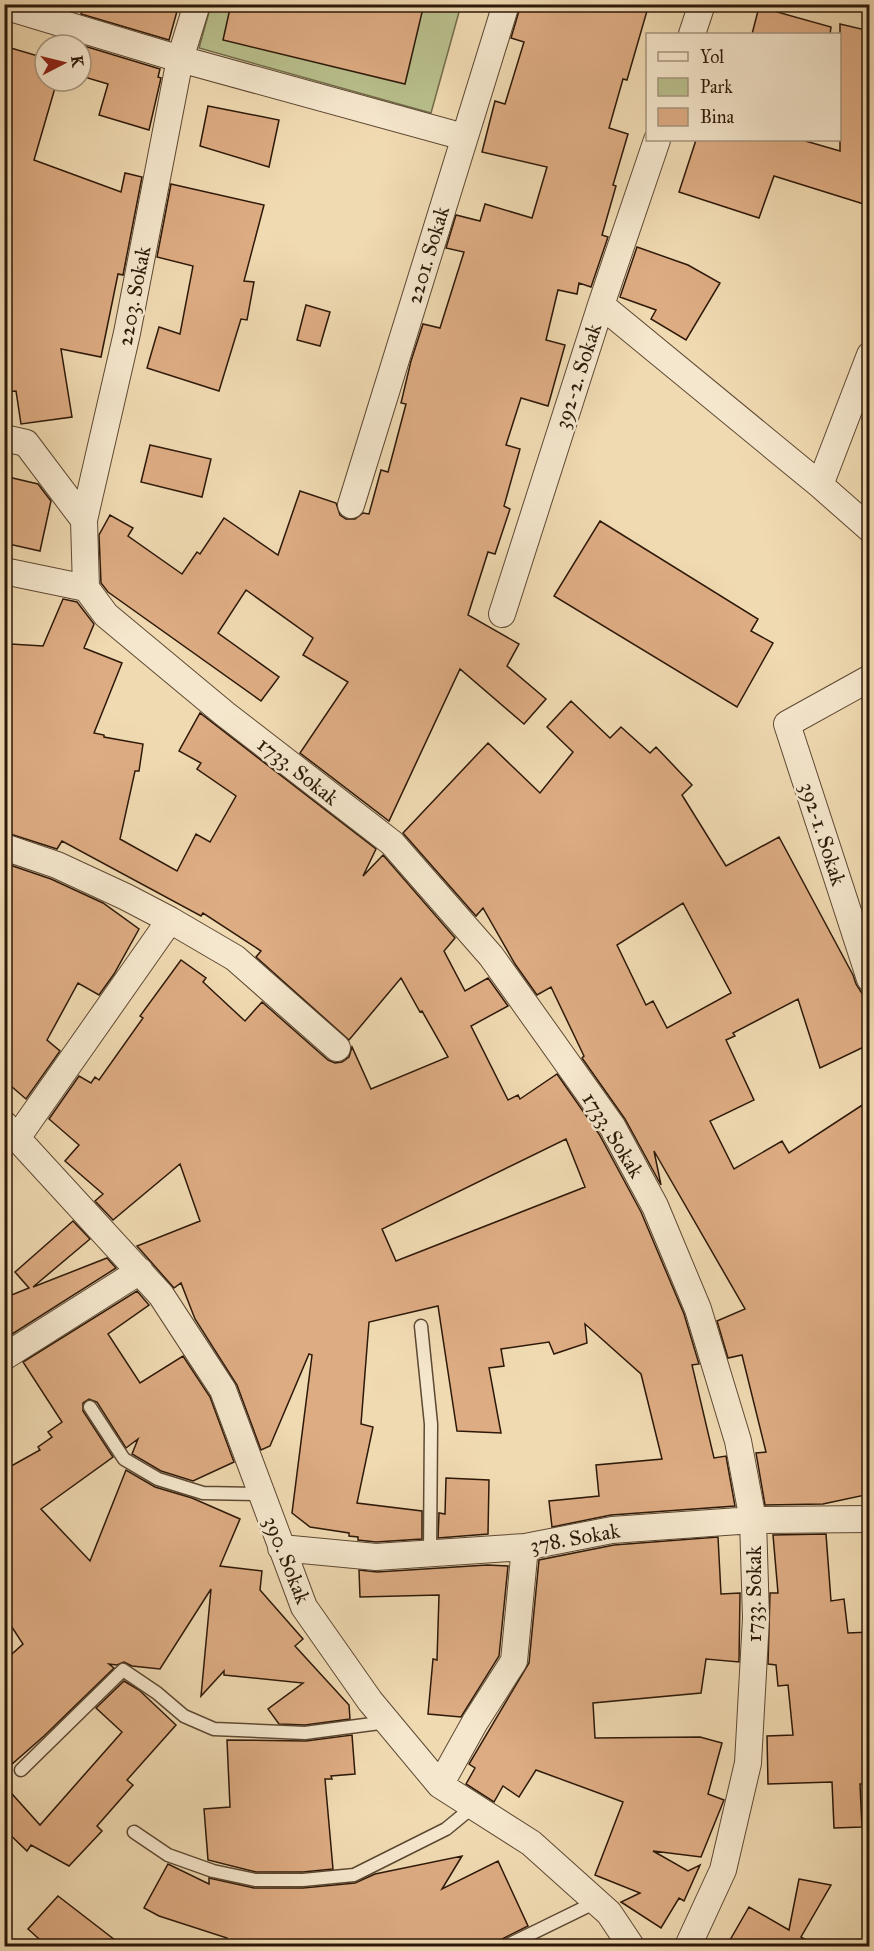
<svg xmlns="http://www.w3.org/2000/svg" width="874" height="1951" font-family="'IM FELL Great Primer',serif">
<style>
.green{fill:#b9c08d;stroke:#736c4b;stroke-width:1.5}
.building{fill:#deac83;stroke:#2d1909;stroke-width:1.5;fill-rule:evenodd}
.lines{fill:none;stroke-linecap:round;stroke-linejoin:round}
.service-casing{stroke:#5e4933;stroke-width:15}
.minor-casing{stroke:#5e4933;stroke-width:28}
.service{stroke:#f5e7cd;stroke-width:12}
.minor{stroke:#f5e7cd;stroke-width:26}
.labels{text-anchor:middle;stroke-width:5;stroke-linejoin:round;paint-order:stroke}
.street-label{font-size:21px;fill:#2d1909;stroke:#f5e7cd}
</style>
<rect width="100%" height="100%" fill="#f0dab2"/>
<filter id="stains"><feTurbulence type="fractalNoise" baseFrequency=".00333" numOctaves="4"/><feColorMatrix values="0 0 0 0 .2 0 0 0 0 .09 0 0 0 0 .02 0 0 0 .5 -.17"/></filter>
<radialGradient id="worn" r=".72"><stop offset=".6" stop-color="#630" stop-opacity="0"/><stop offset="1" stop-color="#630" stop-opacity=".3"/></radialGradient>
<path class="green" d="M211,5H461L431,113L199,48Z"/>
<path class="building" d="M84,4H179L169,40L81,14Z
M231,4H424L405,84L223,40Z
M521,4H649L627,80L623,79L609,128L628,134L613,185L616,186L602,235L608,237L591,287L579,283L577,294L558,290L546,340L565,345L548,406L521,398L506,445L520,449L504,506L510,509L495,554L488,552L468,615L519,644L507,666L546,699L524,724L460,669L389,821L300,753L348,682L303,655L313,638L246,590L218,633L279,677L261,701L108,592L101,583L99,535L110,515L133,528L128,536L182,574L197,552L200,554L224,518L278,555L300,491L336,503L340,515L346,519H355L363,513L369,514L381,470L388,472L406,404L401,403L411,361L423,324L440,328L464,252L446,248L456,215L480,221L485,204L532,218L547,167L482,152L495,101L505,104L524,42L511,38Z
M759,7L831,27L830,34H752Z
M840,24L870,31V206L774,176L759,218L679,192L696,140H802L840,151Z
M81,45L160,69L158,77L161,78L149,130L99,115L108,84L81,76Z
M4,46L45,58V81H57L34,160L121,192L125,173L142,177L123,275L118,274L101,357L61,349L72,417L21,424L16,391L4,392Z
M208,106L279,120L269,167L200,146Z
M171,184L264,205L244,281L254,282L247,320L241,319L219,391L147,368L159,327L180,334L193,266L157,257Z
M637,247L688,265L720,283L686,340L651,319L656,310L620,297Z
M306,305L330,312L320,346L297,340Z
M150,445L211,459L202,497L141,482Z
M4,476L38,484L51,501L40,551L4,543Z
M600,521L758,619L751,631L773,643L737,707L554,596Z
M63,599L77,602L94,624L84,648L122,663L94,733L104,735V737L143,744L139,771H135L120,839L177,871L196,834L210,842L236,796L197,769L201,763L179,751L200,713L376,849L363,876L383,855L455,938L444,951L465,991L488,978L508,1006L471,1026L508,1100L518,1095L520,1099L557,1074L599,1134L641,1212L684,1314L699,1364L692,1365L714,1458L726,1456L735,1506L611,1515L552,1527L549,1501L599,1496L596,1465L662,1459L641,1374L585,1324L587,1343L554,1354L549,1342L501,1349L504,1366L489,1368L501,1433L457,1431L438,1306L369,1322L361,1424L373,1427L357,1503L422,1511V1539L376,1542L358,1540V1537L349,1536V1533L310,1527L292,1513L312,1355L309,1354L270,1446L261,1450L237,1385L195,1319L181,1283L174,1288L137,1246L200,1221L180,1164L113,1220L95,1201L103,1194L65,1161L79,1145L49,1119L79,1076L91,1083L95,1077L99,1080L143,1018L140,1016L181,960L206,978L203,982L245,1021L262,1002L328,1060L335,1063L342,1062L349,1057L352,1047L371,1089L448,1057L422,1011L420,1012L401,978L349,1040L256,957L261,951L203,913L201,916L62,841L57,849L4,832V648H11V644L43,646ZM566,1139L585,1187L396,1261L382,1229Z
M571,701L610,738L621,727L650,753L656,747L692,785L682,795L726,866L779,837L853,975L856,984L870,1006V1044L820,1068L798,999L733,1033L735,1036L726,1040L754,1100L710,1121L734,1169L782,1141L789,1153L870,1100V1494L823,1504L765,1505L756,1453L766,1452L742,1355L728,1358L717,1321L745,1309L654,1151L661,1185L625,1119L582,1058L584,1056L551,987L537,995L515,964L483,908L476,916L403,833L488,743L540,793L573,752L547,727ZM683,903L731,993L667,1028L653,1001L646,1005L617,945Z
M4,863L51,879L103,903L139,929L114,974L99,995L78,983L47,1040L60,1051L26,1099L4,1080Z
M73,1221L90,1239L33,1287L107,1258L116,1268L9,1336L4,1330V1298L29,1288L15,1272Z
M137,1291L149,1305L108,1334L140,1383L183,1356L210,1397L234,1462L193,1481L161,1471L132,1454L138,1439L126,1448L97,1402L89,1399L83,1403V1411L113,1457L41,1509L90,1561L126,1470L155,1487L192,1498L240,1519L220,1566L262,1571L260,1590L303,1639L295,1646L349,1705L350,1719L305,1725L279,1724L268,1709L303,1683L224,1675V1671L201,1696L211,1589L160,1669L132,1666L124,1662L117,1665L109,1664L114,1668L44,1736L4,1771V1661L23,1644L4,1615V1470L40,1450L38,1447L52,1437L48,1432L62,1422L23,1362Z
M446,1478L489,1480L488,1534L438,1538L439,1513L445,1514Z
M826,1534L831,1601L844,1599L848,1633L870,1632V1784H860L862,1827L834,1828L832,1782L768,1784L767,1736L793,1735L788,1685L778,1686L776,1665L768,1664L770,1593H778L773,1535Z
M718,1537L721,1594L740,1593L739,1662L706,1659L701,1693L593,1703L595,1738L700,1737L722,1743L708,1794L724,1800L701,1857L653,1851L688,1871L700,1865L684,1901L679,1898L661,1928L621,1902L640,1893L595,1875L623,1802L536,1770L519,1797L503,1786L494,1802L466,1784L475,1768L469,1764L529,1663L539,1560L614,1545Z
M487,1565L508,1566L499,1656L461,1717L428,1714L433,1659L437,1660L439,1595L360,1597L359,1570L377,1572Z
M124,1681L139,1690L176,1725L127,1780L133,1785L97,1826L102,1831L69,1866L31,1845L27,1851L4,1829V1785L40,1825L122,1732L96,1708Z
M352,1735L355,1774L331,1776L332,1779H325L333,1869L303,1872H256L208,1860L204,1809L230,1807L227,1740L306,1741Z
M462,1856L442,1889L498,1861L528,1926L502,1939L498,1947H405L404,1941L338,1947H226L227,1938L159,1916L144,1908L168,1864L209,1884V1878L254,1888H303L355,1883L375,1874Z
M799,1879L831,1885L801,1937L817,1947H726L749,1907L789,1930Z
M58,1896L124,1947H48L28,1929Z"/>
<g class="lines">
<g class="service-casing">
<path id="service" d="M421,1326L431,1424L430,1553
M90,1407L124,1459L158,1479L203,1493L261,1494
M21,1770L123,1670L157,1693L184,1716L214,1729L305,1733L387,1722
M134,1832L168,1855L213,1871L255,1880H303L354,1875L446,1829L474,1806
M506,1946L596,1902"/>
</g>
<g class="minor-casing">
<path id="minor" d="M4,6L180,59L464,137
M692,34L702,4
M601,305L820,485
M870,355L820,485L870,529
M4,438L26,443L84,520
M351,505L506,4
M4,571L86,588L106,615L225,714L392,843L491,956L612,1126L655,1206L698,1309L738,1441L753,1520L756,1618L748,1763L723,1870L688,1946
M86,588L84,520L127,333L180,59L197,4
M502,614L601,305L657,140
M870,678L787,724L870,979
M4,847L57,865L126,897L170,920L235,958L337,1048
M4,1124L161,1295L223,1390L304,1607L370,1701L440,1785L531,1843L609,1913L631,1946
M17,1138L170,920
M4,1357L140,1271
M281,1548L376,1557L525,1547L612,1530L753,1520L870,1519
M440,1785L475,1722L514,1661L525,1547"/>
</g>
<use href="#service" class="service"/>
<use href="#minor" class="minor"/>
</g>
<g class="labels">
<g class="street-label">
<text transform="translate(428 255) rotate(-73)" y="7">2201. Sokak</text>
<text transform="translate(134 296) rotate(-79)" y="7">2203. Sokak</text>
<text transform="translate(578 376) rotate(-72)" y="7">392-2. Sokak</text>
<text transform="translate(298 771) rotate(38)" y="7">1733. Sokak</text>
<text transform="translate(823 834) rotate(72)" y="7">392-1. Sokak</text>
<text transform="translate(613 1135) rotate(58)" y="7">1733. Sokak</text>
<text transform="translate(575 1538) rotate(-10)" y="7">378. Sokak</text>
<text transform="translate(287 1560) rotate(68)" y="7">390. Sokak</text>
<text transform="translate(754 1594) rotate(-90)" y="7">1733. Sokak</text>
</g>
</g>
<rect width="874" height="1951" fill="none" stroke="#f0dab2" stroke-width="24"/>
<rect x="6" y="6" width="862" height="1939" fill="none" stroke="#2d1909" stroke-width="3"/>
<rect x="12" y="12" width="850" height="1927" fill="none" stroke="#2d1909" stroke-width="1.5"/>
<rect x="646" y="33" width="195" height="108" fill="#f5e7cd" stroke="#a5957f" stroke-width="1.5"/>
<rect x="658" y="52" width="30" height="9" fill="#f5e7cd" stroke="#a5957f" stroke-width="1.5"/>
<text x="700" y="63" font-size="18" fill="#2d1909">Yol</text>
<rect x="658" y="78" width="30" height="18" fill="#b9c08d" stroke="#a5957f" stroke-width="1.5"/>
<text x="700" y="93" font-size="18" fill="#2d1909">Park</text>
<rect x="658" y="108" width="30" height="18" fill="#deac83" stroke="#a5957f" stroke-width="1.5"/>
<text x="700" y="123" font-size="18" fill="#2d1909">Bina</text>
<g transform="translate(63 63) rotate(83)"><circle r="28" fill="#f5e7cd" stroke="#a5957f" stroke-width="1.5"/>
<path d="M0-4.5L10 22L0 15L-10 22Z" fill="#8f2418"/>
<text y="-9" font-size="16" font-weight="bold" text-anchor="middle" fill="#2d1909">K</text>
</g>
<rect width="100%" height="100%" filter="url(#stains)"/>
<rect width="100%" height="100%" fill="url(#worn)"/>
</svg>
